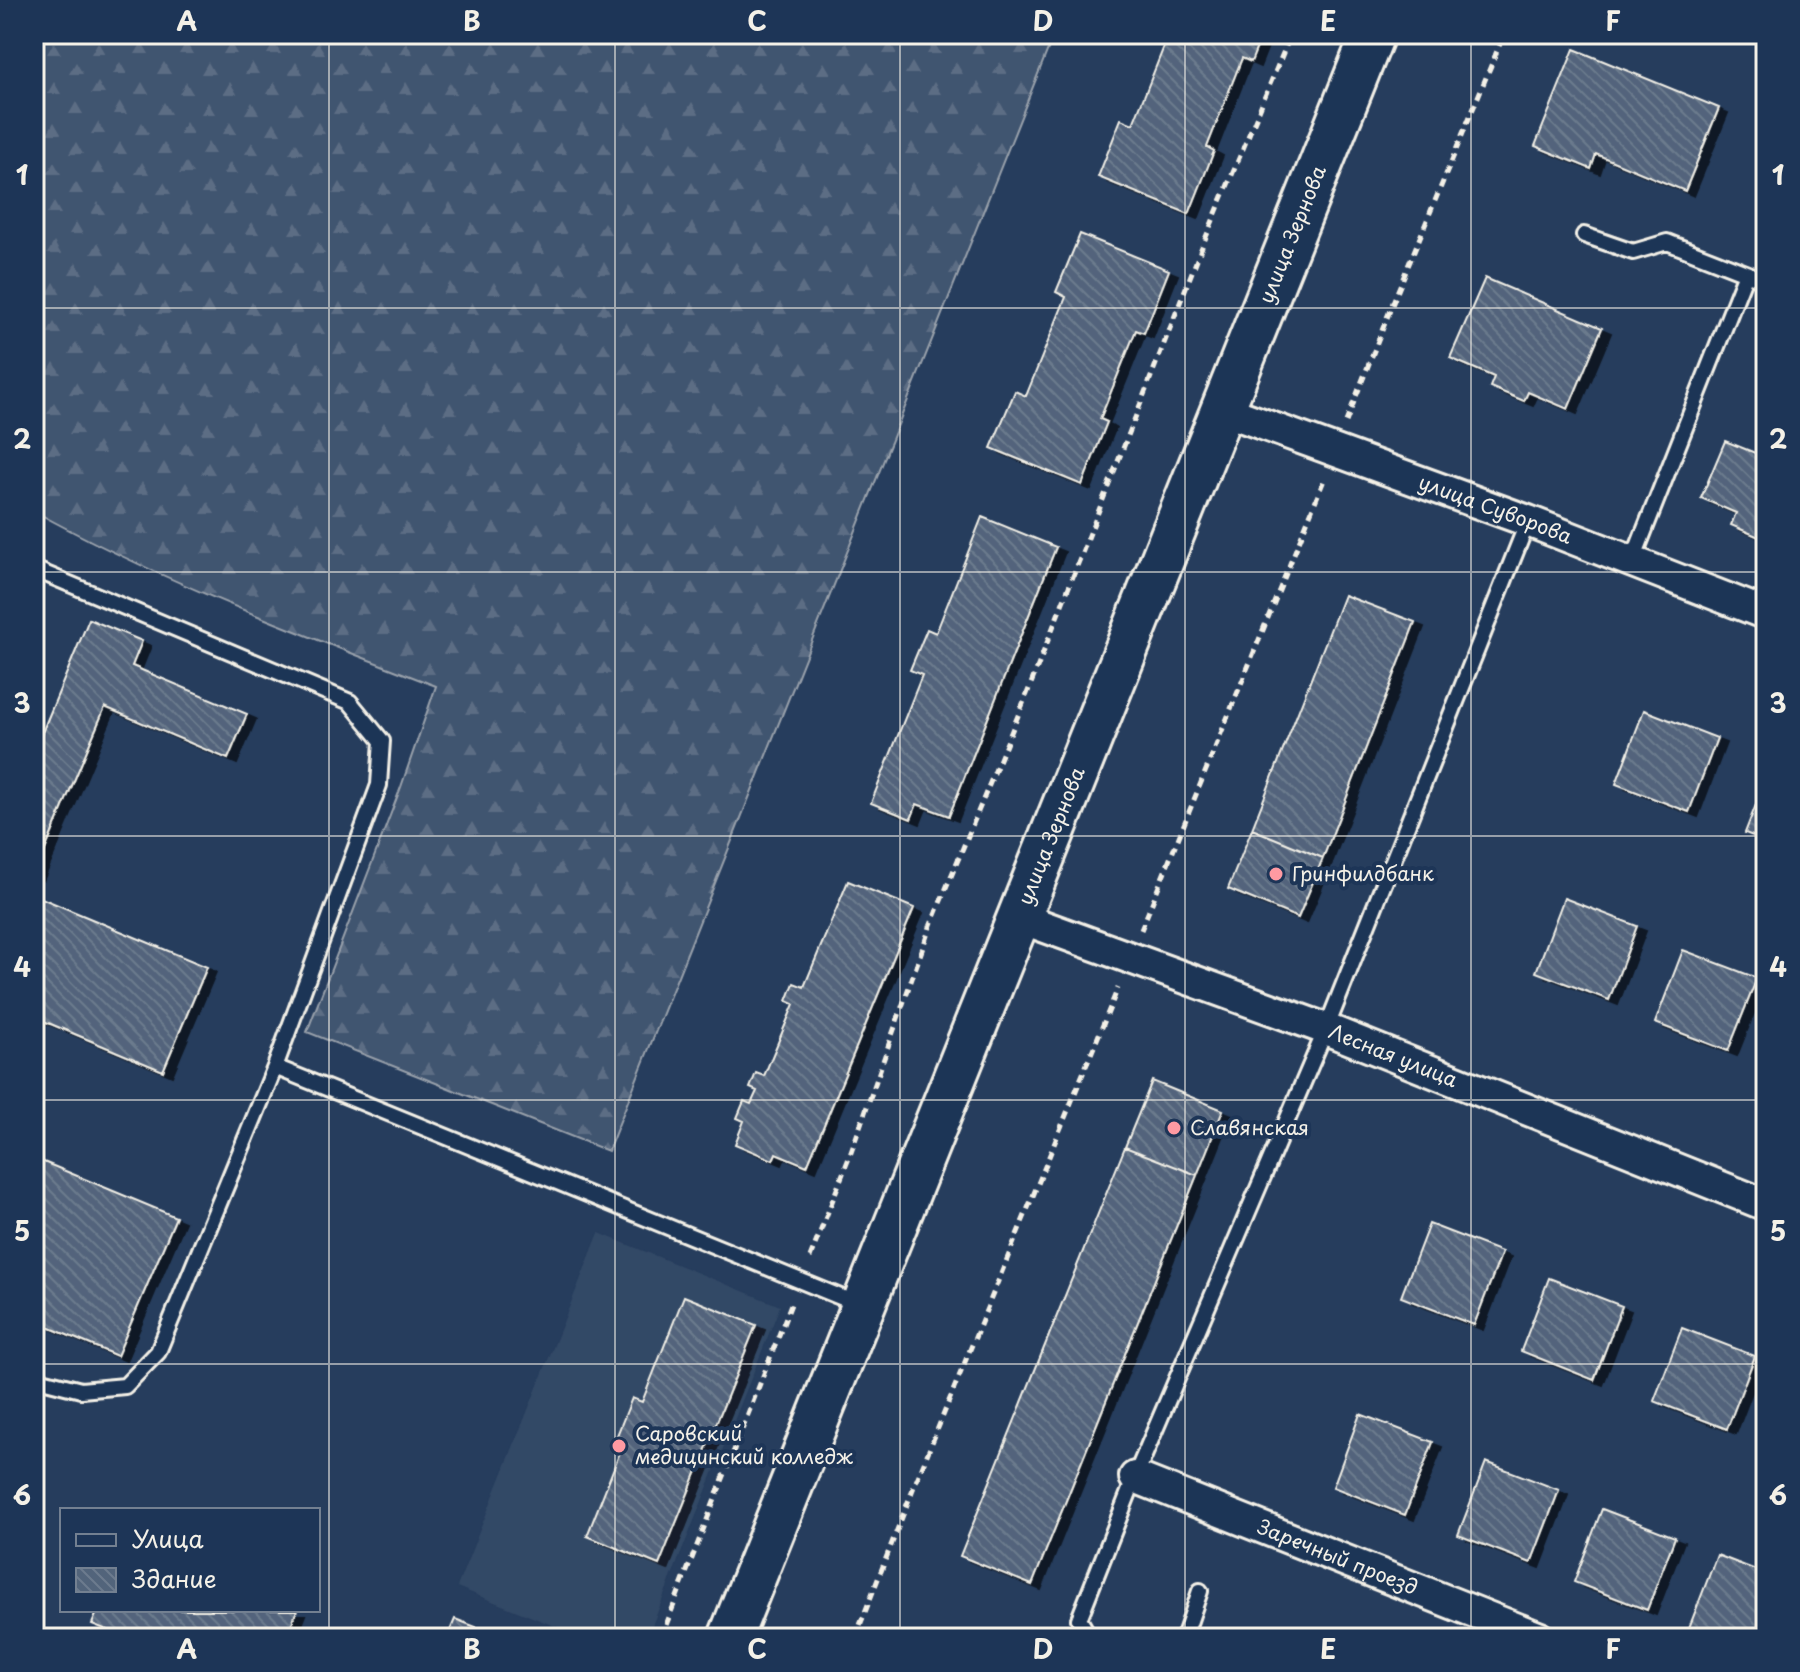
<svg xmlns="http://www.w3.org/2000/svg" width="1800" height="1672" font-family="'Playpen Sans',sans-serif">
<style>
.built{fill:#334966}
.forest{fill:url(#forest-firs);stroke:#9aa2ac;stroke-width:2}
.building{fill:url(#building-back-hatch);stroke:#f4f1e8;stroke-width:2;filter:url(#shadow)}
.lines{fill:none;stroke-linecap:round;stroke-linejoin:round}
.lane-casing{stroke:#f4f1e8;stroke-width:20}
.street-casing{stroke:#f4f1e8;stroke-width:36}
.secondary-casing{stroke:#f4f1e8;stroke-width:48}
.path{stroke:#f4f1e8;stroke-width:5;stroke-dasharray:8 6;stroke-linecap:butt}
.lane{stroke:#1d3557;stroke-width:14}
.street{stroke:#1d3557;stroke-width:30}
.secondary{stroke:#1d3557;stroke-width:42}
.grid{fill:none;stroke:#f4f1e8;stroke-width:2;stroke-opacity:0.55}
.poi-dot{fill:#ff9aa2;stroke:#1d3557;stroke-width:3}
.labels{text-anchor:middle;stroke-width:8;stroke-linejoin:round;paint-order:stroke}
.street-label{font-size:20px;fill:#f4f1e8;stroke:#1d3557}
.poi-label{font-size:20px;fill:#f4f1e8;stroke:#1d3557;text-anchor:start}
.neatline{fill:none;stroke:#f4f1e8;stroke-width:3}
.grid-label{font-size:26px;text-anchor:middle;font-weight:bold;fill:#f4f1e8}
</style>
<defs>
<pattern id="forest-firs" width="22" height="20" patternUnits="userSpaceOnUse" patternTransform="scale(2)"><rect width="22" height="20" fill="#40546f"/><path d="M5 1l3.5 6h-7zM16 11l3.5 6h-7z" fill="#5c6d84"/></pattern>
<pattern id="building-back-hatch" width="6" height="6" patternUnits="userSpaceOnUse" patternTransform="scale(2)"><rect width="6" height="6" fill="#52647b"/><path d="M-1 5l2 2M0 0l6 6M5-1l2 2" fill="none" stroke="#6c7b8e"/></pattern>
<filter id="shadow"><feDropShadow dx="9" dy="5" stdDeviation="0" flood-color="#0009"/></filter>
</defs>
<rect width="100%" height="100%" fill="#263d5d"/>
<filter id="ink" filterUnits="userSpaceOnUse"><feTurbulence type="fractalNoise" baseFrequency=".0125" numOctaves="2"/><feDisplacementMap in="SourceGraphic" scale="16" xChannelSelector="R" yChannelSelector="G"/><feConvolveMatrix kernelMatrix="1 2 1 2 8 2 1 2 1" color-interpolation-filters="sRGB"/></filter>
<g filter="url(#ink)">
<path class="built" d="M599,1233L780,1306L647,1638H585L457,1587Z"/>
<path class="forest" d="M34,34H1054L608,1151L307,1032L401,787L436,686C300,633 162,582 34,511Z"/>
<path class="building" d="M1169,34H1262L1251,62L1242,58L1207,147L1214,151L1189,214L1098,177L1121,119L1133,124Z
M1574,49L1719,108L1685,191L1596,154L1591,169L1535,146Z
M1080,234L1169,270L1144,333L1136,330L1100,419L1107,422L1082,485L991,448L1015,391L1026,396L1066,297L1056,292Z
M1485,278L1602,328L1568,409L1528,392L1524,401L1490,387L1494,377L1450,358Z
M1725,441L1763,456L1758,467L1766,471V540L1731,525L1736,513L1701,498Z
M982,517L1056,547L949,816L917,804L911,819L871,803L922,675L910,670L927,629L936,633Z
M1344,595L1415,622L1323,858L1252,829Z
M89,619L142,641L132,666L247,714L228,759L105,707L34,876V752Z
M1644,710L1717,738L1689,812L1616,784Z
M1766,779V841L1745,833Z
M1252,829L1323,858L1298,918L1228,889Z
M848,881L914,908L807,1166L776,1153L773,1160L735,1144L744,1121L737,1118L744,1101L751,1104L757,1091L750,1088L756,1073L764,1076L794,1004L787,1001L794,983L804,987Z
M34,895L207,967L163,1071L34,1017Z
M1564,898L1637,926L1609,1000L1536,972Z
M1683,950L1757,978L1728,1051L1655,1023Z
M1152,1081L1223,1110L1197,1175L1125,1147Z
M1125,1147L1197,1175L1032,1585L960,1556Z
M34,1158L176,1217L117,1356L34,1321Z
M1429,1224L1502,1252L1474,1325L1401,1297Z
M1549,1278L1622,1306L1594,1380L1521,1351Z
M684,1296L756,1325L659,1565L587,1536L624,1442L616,1438L632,1398L642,1402Z
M1682,1328L1755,1356L1727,1429L1654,1401Z
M1360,1414L1433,1442L1405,1515L1333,1487Z
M1486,1462L1559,1490L1531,1563L1458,1535Z
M1602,1509L1675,1537L1647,1610L1574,1582Z
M1717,1555L1766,1574V1638H1714L1689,1628Z
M98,1610H297L286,1638H127L92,1624Z
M455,1619L504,1638H447Z"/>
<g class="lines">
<g class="lane-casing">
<path id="lane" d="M1584,235L1633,252L1667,242L1746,273
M1632,562L1746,273L1766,281
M34,569L350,702L382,741L379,785L275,1067L158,1352L125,1386L81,1390L34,1378
M275,1067L860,1305
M1090,1638L1079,1619L1135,1477L1326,1029L1528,521
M1184,1638L1200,1591"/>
</g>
<g class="street-casing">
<g id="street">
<path id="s1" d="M1221,409L1528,521L1766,614"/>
<path id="s2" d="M1018,917L1326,1029L1766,1205"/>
<path id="s3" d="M1135,1477L1540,1638"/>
</g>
</g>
<g class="secondary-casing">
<g id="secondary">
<path id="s4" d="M730,1638L1373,34"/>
</g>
</g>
<path class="path" d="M1346,422L1394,300L1504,34
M1141,930L1324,480
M810,1258L849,1158L930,927L1027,694L1201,249L1291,34
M661,1638L791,1304
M855,1638L913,1489L1118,988"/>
<use href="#lane" class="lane"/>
<use href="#street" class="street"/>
<use href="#secondary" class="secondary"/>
</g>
</g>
<path class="grid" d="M329,34V1638M615,34V1638M900,34V1638M1185,34V1638M1471,34V1638M34,308H1766M34,572H1766M34,836H1766M34,1100H1766M34,1364H1766"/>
<g class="poi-dot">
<circle cx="1276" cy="874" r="8"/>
<circle cx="1174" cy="1128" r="8"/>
<circle cx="619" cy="1446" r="8"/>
</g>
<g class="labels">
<g class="street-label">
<text dy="7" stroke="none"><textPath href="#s4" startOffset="1512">улица Зернова</textPath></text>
<text dy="7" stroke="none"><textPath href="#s1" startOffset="292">улица Суворова</textPath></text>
<text dy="7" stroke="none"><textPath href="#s4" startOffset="864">улица Зернова</textPath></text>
<text dy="7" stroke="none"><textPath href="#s2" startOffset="400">Лесная улица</textPath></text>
<text dy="7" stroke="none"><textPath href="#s3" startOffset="218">Заречный проезд</textPath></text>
</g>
<g class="poi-label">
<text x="1292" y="881">Гринфилдбанк</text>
<text x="1190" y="1135">Славянская</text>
<text x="635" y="1441">Саровский<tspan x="635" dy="23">медицинский колледж</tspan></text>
</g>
</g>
<rect width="1800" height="1672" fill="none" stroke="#1d3557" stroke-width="88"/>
<rect x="60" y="1508" width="260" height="104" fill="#1d3557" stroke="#738091" stroke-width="2"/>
<rect x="76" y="1534" width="40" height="12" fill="#1d3557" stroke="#738091" stroke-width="2"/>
<text x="132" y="1548" font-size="24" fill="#f4f1e8">Улица</text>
<rect x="76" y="1568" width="40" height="24" fill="url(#building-back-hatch)" stroke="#738091" stroke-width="2"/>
<text x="132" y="1588" font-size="24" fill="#f4f1e8">Здание</text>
<rect x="44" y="44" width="1712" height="1584" class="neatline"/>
<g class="grid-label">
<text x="187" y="31">A</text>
<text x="472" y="31">B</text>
<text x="757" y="31">C</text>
<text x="1043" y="31">D</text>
<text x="1328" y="31">E</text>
<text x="1613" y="31">F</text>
<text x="22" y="185">1</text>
<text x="1778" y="185">1</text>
<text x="22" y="449">2</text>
<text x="1778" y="449">2</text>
<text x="22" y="713">3</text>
<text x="1778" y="713">3</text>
<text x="22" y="977">4</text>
<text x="1778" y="977">4</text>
<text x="22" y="1241">5</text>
<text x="1778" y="1241">5</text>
<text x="22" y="1505">6</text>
<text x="1778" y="1505">6</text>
<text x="187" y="1659">A</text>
<text x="472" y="1659">B</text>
<text x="757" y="1659">C</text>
<text x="1043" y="1659">D</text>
<text x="1328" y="1659">E</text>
<text x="1613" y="1659">F</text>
</g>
</svg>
